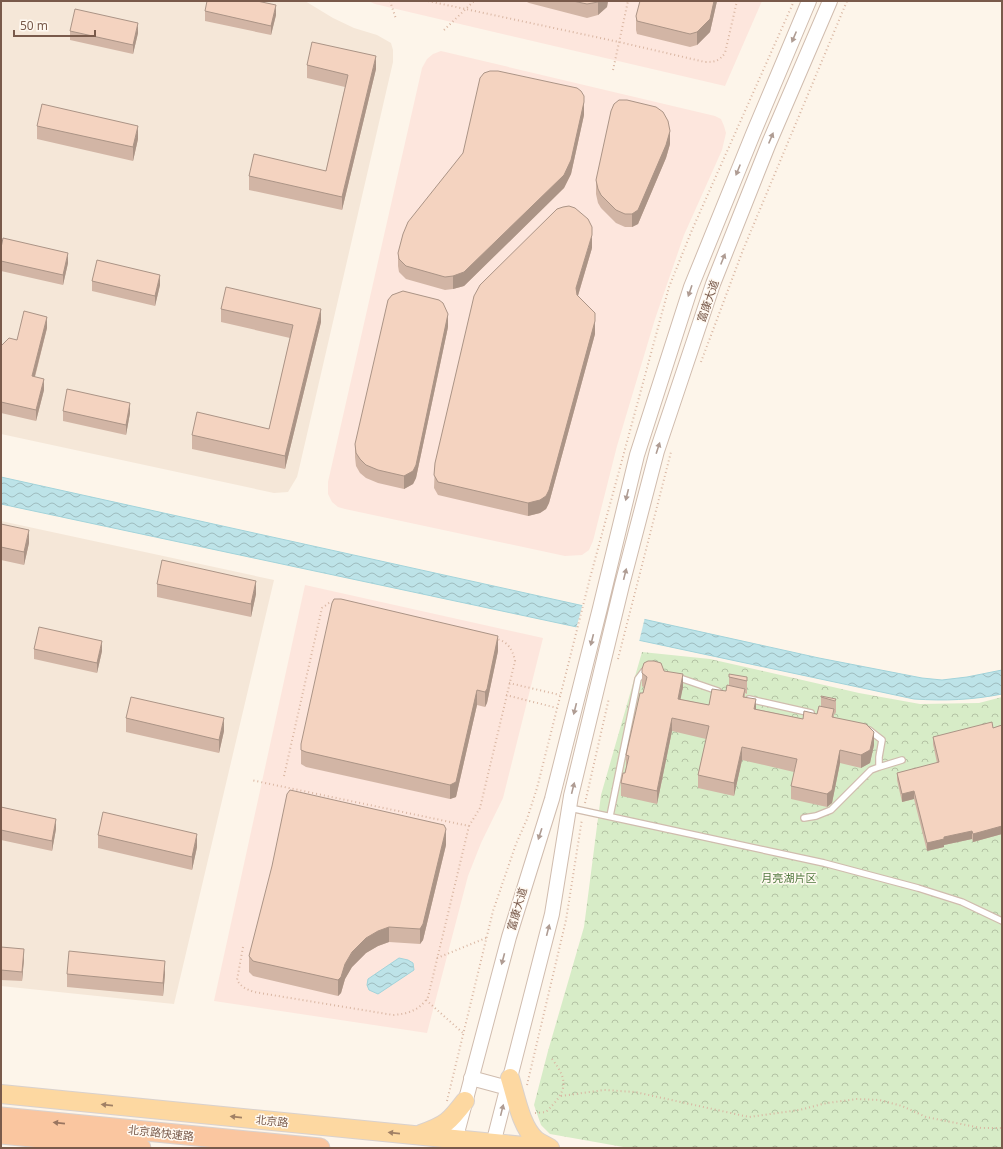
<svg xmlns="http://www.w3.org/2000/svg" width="1003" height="1149" font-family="'Noto Sans','Noto Sans SC',sans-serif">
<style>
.residential{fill:#f5e7d8}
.commercial{fill:#fde6dd}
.park{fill:url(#park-crowns)}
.water{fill:url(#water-waves);stroke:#a2d3da}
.pier{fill:#fdf5ea}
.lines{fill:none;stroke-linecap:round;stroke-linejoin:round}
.service-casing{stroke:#d0bcae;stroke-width:8}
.tertiary-casing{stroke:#d0bcae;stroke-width:16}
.primary-casing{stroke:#d9d1cd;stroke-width:20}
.trunk-casing{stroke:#d9d1cd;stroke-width:21}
.path{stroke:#d9b6a2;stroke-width:2;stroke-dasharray:1 3;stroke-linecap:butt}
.service{stroke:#fff;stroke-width:5.5}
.tertiary{stroke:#fff;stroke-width:14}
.primary{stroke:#fdd8a1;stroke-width:18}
.trunk{stroke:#fac6a0;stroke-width:19}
.wall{fill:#d2b5a5}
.shaded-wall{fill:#ab9486}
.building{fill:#f4d3c0;stroke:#ab9486}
.oneway{fill:#af9c93}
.oneway2{fill:#a18065}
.oneway3{fill:#997560}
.labels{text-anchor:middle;stroke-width:3;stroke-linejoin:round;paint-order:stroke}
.street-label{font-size:11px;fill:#795a4b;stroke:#fff9f1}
.park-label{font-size:11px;fill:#527a40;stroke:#fff9f1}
</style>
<defs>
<pattern id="park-crowns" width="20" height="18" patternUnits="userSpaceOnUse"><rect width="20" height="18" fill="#d7ecc7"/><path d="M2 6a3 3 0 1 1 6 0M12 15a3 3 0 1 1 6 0" fill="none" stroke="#b3c2a4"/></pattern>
<pattern id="water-waves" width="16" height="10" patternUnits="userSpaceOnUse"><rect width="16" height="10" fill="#bde3e8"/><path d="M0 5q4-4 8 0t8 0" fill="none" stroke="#9ebbbe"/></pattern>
</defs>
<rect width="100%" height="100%" fill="#fdf5ea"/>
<path class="residential" d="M1,1H305L333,18L354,28L377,35L391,43L393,50V62L299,469L297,477L288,492L274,493L1,434Z
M1,521L274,580L174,1004L1,986Z"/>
<path class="commercial" d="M368,1H762L725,86L375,4Z
M441,51L715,116L721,119L724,126L726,133L722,150L684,235L655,319L617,446L593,541L589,550L582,555L565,556L345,509L338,507L332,502L328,494V482L422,68L427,59L433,54Z
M305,585L543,638L503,798L481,843L468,876L427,1033L214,1001Z"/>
<path class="park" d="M642,652L710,659L859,693L920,704L979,703L1002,697V1148H629L550,1134L541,1125L534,1105L548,1051L584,927L601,795Z"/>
<path class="water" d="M1,477L819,658L922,678L942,680L967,677L1002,670V694C972,700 945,701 914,699L1,504Z
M399,958L408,960L413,963L414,970L378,994L369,990L367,985L368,979Z"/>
<path class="pier" d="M583,603L645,617L639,642L576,629Z"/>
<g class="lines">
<g class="service-casing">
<path id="service" d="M677,677L718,691
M749,699L811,713
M869,730L882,740L879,757V767
M570,808L824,863L918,888L962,902L1002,921
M610,816L638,679L644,671L649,670
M804,818L816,816L831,810L871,770L879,767L902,760"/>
</g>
<g class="tertiary-casing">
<path id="tertiary" d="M471,1078L508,1088
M453,1148L509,937L552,799L600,608L637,455L691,287L753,134L809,1
M492,1148L552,914L571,796L622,585L657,451L713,284L769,143L830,1"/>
</g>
<g class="primary-casing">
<path id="primary" d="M510,1078C516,1097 521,1127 536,1140C540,1143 545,1145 550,1148
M1,1094L544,1148
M421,1134C446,1125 449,1122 465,1101"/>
</g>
<g class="trunk-casing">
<path id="trunk" d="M1,1117L320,1148
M1,1134L141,1148"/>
</g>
<path class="path" d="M390,1L396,19
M428,1L619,42L705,62C715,62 719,61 725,53L737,1
M444,30L474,1
M613,70L628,1
M701,362L743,250L847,1
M618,659L671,452
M509,683L560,695
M506,695L557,708
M284,776L322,608L329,603L335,602
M585,803L609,698
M469,826L480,808L515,661C513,650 508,642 497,639
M243,947L237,980C241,987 246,989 254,992L393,1015C408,1014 420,1010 428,997L469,826L251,780
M437,958L486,938
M426,1000L463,1033
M527,1085L566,920L582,819
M561,1096L604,1090L635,1092L749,1117L799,1110L827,1103L857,1099L879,1100L902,1106L926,1117L981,1128H1002
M447,1101L493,911L516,844L527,819L537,788L590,578L669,287L692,230L794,1
M535,1113L546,1112C566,1092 570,1082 552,1059"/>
<use href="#service" class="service"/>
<use href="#tertiary" class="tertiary"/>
<use href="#primary" class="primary"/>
<use href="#trunk" class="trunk"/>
</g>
<path class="wall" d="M525,1H608L607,7L598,15L587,18L529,3Z
M640,1H717L710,32L697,45L690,47L637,34L636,30V16Z
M205,11L276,15L271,35L205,21Z
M70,31L138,33L133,54L70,40Z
M307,65L376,69L342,210L249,190V176L326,171L345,87L307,78Z
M584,115L571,174L564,188L464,286L453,289L445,290L406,279L399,272L398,266V253Z
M37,126L138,139L133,161L37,139Z
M670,144L666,158L638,224L632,227H625L616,223L601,208L598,203L596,194V180Z
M1,248L68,263L63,285L1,271Z
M592,248L578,296L595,334L549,503L546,509L540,513L528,516L438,495L434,488L435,463Z
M92,281L160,285L155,306L92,291Z
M221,309L321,322L285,469L192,449V435L269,429L290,338L221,322Z
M448,327L416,478L413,484L404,489L378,483L366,478L360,473L356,466L355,457V444Z
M47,328L35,377L44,390L36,421L1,413V346Z
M63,411L130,413L126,435L63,421Z
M1,524L29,543L24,565L1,560Z
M157,584L256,594L251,617L157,597Z
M34,649L102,651L97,673L34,659Z
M498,651L487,703L485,707L477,705L456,797L450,799L306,767L301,764V744Z
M642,669L664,671L683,687L680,699L709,705L726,691L729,685V677H747V694L745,693V697L756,709L803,719L817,714L821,706V697L836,699V712L835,714H834V717L874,745L870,763L861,768L840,763L832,803L827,807L791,799V786L794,772L742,760L734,796L698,788V775L706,739L672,731L657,804L621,796V783L625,773L626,767V755L644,688L642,686Z
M126,718L224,731L219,753L126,732Z
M1002,725V834L973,842L972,839L944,845V847L927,851L914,799L902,802L897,780V773L937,763L933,744V737L993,728Z
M1,807L56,829L52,851L1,840Z
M98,835L197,847L192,870L98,848Z
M446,845L423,940L420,944L389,942L378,946L366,953L352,967L345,979L341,993L338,996L257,977L253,976L249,972V956Z
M1,947L24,959L22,981L1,980Z
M67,974H165L163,996L67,987Z"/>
<path class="shaded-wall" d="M599,1H608L607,7L598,15V2Z
M714,1H717L710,32L697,45V32Z
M276,5V15L271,35V26Z
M138,23V33L133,54V45Z
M376,56V69L342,210V197Z
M584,102V115L571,174L564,188L464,286L453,289V276Z
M138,126V139L133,161V147Z
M670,131V144L666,158L638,224L632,227V214Z
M592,235V248L576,302V288Z
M68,253V263L63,285V275Z
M160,275V285L155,306V296Z
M321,309V322L285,469V456Z
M448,314V327L416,478L413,484L404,489V476Z
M47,317V328L32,387V376Z
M595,321V334L549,503L546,509L540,513L528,516V503Z
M44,379V390L36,421V410Z
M130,403V413L126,435V425Z
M29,530V543L24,565V552Z
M256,581V594L251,617V604Z
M498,636V651L487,703L485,707V692Z
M102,641V651L97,673V663Z
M683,674V687L678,712V699Z
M477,690V705L456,797L450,799V785Z
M756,699V712L754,709Z
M224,718V731L219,753V740Z
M672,718V731L657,804V791Z
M874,732V745L870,763L861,768V755Z
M742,747V760L734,796V783Z
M840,750V763L832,803L827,807V794Z
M914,791V799L902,802V794Z
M56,819V829L52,851V841Z
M1002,826V834L973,842V834Z
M446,829V845L423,940L420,944V929Z
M972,831V839L944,845V847L927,851V843L944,837Z
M197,834V847L192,870V857Z
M389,927V942L378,946L366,953L352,967L345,979L341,993L338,996V980L345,964L352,952L366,938L378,931Z
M24,949V959L22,981V972Z
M165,961V974L163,996V983Z"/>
<path class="building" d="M207,1H257L276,5L271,26L205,11Z
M573,1H599L598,2L587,4Z
M640,1H714L710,19L697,32L690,34L637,21L636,16Z
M75,9L138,23L133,45L70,31Z
M312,42L376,56L342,197L249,176L254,154L326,171L348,75L307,65Z
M490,71H498L577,88L581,91L584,96V102L571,160L564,175L464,272L453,276L445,277L406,266L399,259L398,253L403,234L408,222L463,153L480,78L484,73Z
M619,100H627L656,107L663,112L668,121L670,131L666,145L638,210L632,214H625L616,210L601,195L598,189L596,180L611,111L614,104Z
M42,104L138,126L133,147L37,126Z
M569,206L575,208L588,219L592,227V235L576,288L577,295L595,313V321L549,490L546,496L540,500L528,503L438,482L434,475L435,463L474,296L480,285L557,209L563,207Z
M3,238L68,253L63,275L1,261V248Z
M97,260L160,275L155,296L92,281Z
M226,287L321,309L285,456L192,435L197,412L269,429L293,325L221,309Z
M403,291L439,300L443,303L448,314L416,465L413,471L404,476L378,470L366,465L360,459L356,453L355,444L388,300L392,295Z
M24,311L47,317L32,376L44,379L36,410L1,402V346L9,338L17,340Z
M67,389L130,403L126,425L63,411Z
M1,524L29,530L24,552L1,547Z
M162,560L256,581L251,604L157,584Z
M334,599H341L498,636L487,689L485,692L477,690L456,782L450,785L306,752L301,750V744L332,603Z
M39,627L102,641L97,663L34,649Z
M648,661H654L661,663L664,671L683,674L678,699L709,705L712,689L726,691L727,685L745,689L743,697L756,699L754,709L803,719L804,711L817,714L819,706L834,709L832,717L866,724L874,732L870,750L861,755L840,750L832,790L827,794L791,786L797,759L742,747L734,783L698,775L709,726L672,718L657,791L621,783L623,773H625L629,756L626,755L640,693H643L647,677L642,673V669L644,663Z
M729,674L747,677V681L729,677Z
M821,696L836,699L835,701L821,697Z
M131,697L224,718L219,740L126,718Z
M992,722L993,728L1002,725V826L973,834L972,831L944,837V839L927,843L914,791L902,794L897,773L939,762L933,737Z
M290,790L444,825L446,829L423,924L420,929L389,927L378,931L366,938L352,952L345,964L341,977L338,980L257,962L253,961L249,956L272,866L287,794Z
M1,807L56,819L52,841L1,830Z
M103,812L197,834L192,857L98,835Z
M1,947L24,949L22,972L1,970Z
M69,951L165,961L163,983L67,974Z"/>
<defs><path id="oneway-solid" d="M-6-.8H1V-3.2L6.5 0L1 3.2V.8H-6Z"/></defs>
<g class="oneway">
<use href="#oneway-solid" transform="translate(794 37) rotate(113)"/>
<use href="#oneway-solid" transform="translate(771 138) rotate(-67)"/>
<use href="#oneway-solid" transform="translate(738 170) rotate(112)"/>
<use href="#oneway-solid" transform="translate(723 259) rotate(-68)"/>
<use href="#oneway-solid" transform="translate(690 291) rotate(109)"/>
<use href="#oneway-solid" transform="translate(658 448) rotate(-72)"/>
<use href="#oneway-solid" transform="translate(627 495) rotate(104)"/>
<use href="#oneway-solid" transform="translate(625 574) rotate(-76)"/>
<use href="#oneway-solid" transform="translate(592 640) rotate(104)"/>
<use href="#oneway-solid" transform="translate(575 709) rotate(104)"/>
<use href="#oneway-solid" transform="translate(573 788) rotate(-76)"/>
<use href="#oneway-solid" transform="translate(540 834) rotate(108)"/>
<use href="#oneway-solid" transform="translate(548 930) rotate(-76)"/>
<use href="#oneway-solid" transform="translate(503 959) rotate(105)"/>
<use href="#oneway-solid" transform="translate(502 1110) rotate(-76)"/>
</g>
<g class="oneway2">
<use href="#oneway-solid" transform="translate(107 1105) rotate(-174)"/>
<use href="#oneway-solid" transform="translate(236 1117) rotate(-174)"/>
<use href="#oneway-solid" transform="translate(394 1133) rotate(-174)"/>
</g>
<use class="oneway3" href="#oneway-solid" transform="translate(59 1123) rotate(-174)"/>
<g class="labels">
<g class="street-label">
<text transform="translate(708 301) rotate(-71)" y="4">富康大道</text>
<text transform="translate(517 909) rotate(-74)" y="4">富康大道</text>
<text transform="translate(272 1121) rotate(6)" y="4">北京路</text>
<text transform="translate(161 1133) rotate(6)" y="4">北京路快速路</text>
</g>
<g class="park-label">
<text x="789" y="882">月亮湖片区</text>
</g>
</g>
<rect width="1003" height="1149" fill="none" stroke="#795a4b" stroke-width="4"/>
<path d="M14 30v6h81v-6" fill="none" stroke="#795a4b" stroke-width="2"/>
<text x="20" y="30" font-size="12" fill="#795a4b" stroke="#fff9f1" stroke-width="3" paint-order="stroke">50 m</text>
</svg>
